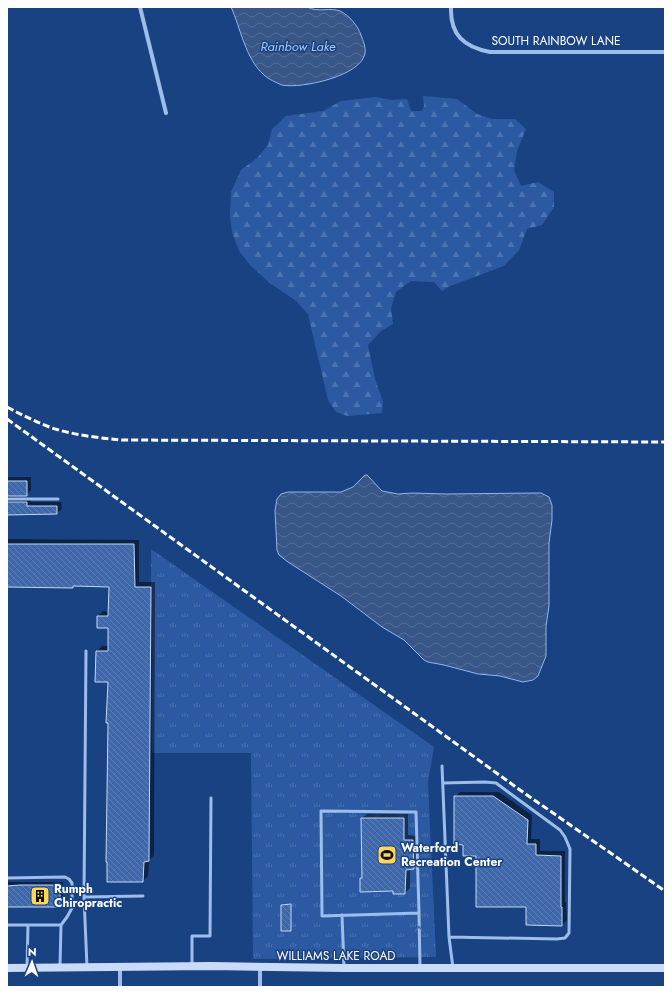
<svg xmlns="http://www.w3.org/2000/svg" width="672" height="994" font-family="Jost,sans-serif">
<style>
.forest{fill:url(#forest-firs)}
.park{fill:url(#park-tufts)}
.water{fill:url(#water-waves);stroke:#90b7ee}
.shadow{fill:#0007}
.building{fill:url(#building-back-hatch);stroke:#c2d8f9}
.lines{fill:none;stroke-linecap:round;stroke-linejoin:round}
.lane{stroke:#9dbdeb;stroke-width:3}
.street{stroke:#9dbdeb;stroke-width:4}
.secondary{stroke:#c9dbf8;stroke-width:8}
.rail{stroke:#fff;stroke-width:3;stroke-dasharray:7 3;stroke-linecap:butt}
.oneway{stroke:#476da7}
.labels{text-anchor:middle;stroke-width:3;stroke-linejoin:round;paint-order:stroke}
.street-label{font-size:12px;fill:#fff;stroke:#194283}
.poi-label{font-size:12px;font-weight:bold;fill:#fff;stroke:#194283;text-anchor:start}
.water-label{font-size:13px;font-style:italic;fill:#a9c7f3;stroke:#194283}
</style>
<defs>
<pattern id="forest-firs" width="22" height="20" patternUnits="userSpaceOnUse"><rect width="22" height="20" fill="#2c5aa2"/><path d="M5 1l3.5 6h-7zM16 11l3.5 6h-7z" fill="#4c73b0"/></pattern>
<pattern id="park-tufts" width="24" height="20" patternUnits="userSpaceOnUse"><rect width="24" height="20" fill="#2c5aa2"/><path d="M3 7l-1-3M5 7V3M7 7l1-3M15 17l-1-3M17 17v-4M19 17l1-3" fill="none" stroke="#4c73b0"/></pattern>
<pattern id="water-waves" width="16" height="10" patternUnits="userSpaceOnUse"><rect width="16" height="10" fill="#385687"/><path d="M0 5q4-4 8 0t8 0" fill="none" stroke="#566f99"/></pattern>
<pattern id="building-back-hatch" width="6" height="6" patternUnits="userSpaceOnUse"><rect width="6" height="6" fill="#3e68aa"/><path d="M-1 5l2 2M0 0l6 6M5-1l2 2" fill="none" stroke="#5b7fb7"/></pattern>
</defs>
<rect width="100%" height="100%" fill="#194283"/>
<path class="forest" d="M423,96L457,99L477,114L492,119H515L526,129L517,151L514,170L521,186L538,182L554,192V207L542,225L527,229L519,250L504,266L450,286L442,291L434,282L411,281L396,292L391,308L393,324L381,331L368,345L375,379L383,402L382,413L347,416L336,412L328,400L308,314L295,300L271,284L251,266L239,251L232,232L230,216L231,192L241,170L257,158L268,145L272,129L286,116L323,111L341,101L375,97L392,100L407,99L411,111H422L424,106Z"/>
<path class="park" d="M151,549L434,747L428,782L436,957L253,959L251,753H152Z"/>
<path class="water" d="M231,7H307C319,13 330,7 340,11C349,15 358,26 361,35C363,41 366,47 365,53C362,76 301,89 282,85C277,83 268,79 264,75C245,58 241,29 231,7Z
M365,475H367L382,491L398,494L412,493L446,494L535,493H541L549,497L552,505V520L549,543V606L546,626V656L538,676L533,680L523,682L500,676L478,674L444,665L428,662L424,660L404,640L382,627L341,596L288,562L279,555L277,550L275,511L277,499L281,494L288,492H341L353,487Z"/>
<path class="shadow" d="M7,477H31V490L26,495H9L10,497L31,498V502H61L62,509L57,513L7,514Z
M7,539L139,540V582H155L154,855L149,861L148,876L143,881L109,681L97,651L102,646H109V627L98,616L103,611L109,612L110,586L75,585L72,588L7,586Z
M460,792H499L532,815L531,839H540V851H565V902H566L567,920L562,925L527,924V906L477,855L464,844L455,797Z
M367,814H408V835L418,836V863L413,868L410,869V888L405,893L394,890L361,878L363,876L362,818Z
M7,882H63V902L59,906H10L7,909Z
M282,904H291V930L282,905Z"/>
<path class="building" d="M7,481H27V496H7Z
M7,502H27V506H57V514L7,515Z
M7,544H134L135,587H151L149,861L144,862L143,882H107V862H106L108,723H106L108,682H95L96,651H108V628H97V616H108L109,587L73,586V588L7,587Z
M454,796H493L528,820L527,844H536V855L561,856V907H562V926L526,925V907H476V856H463V845L454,844Z
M361,818H404V840H413L414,869L406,870L405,894H393V891L360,892V878H362Z
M20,885H60V907H7V886Z
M291,904V931H281V905Z"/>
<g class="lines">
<path class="lane" d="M7,499H58
M86,651L84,897L87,967
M442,766L449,937L453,968
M444,783L485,782L496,783L560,830L565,837L570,849L569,933L565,938L557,939L449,937
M7,878L65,877L69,879L72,883V908L67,917L61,925
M84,897L143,896
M419,913L416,812L321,811L322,916L419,913L420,967
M342,915L344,967
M7,925H28L27,968
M28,925H61L60,966
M192,965V936H210L211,798"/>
<path class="street" d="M140,7L166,113
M451,7C450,35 464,47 490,52H665
M120,968V987
M260,987V967"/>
<path class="secondary" d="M7,968L212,966L344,968H665"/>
<path class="rail" d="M7,407C22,415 36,422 52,428C74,435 99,438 122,440L665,442
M7,419L520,790L665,891"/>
</g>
<defs><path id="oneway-chevron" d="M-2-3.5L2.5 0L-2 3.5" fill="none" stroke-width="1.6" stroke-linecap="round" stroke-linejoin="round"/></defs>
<use class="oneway" href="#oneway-chevron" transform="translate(419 929) rotate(-91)"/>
<defs>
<g id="stadium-square" transform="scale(1)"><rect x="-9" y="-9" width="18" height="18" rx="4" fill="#ffd758" stroke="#194283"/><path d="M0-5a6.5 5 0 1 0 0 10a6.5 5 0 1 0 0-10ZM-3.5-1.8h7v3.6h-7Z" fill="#111"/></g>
<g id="building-square" transform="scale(1)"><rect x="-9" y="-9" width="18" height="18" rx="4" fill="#ffd758" stroke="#194283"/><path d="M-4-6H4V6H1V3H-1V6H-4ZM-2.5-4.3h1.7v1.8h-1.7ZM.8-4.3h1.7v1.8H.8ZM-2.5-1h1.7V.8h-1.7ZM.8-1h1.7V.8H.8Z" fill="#111"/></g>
</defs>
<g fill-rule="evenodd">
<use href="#stadium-square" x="387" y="855"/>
<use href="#building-square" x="40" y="896"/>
</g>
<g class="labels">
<g class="street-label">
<text x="556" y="45">SOUTH RAINBOW LANE</text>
<text x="336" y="960">WILLIAMS LAKE ROAD</text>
</g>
<g class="poi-label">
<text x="401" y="852">Waterford<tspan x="401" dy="14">Recreation Center</tspan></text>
<text x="54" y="893">Rumph<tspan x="54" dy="14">Chiropractic</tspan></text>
</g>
<g class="water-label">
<text x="298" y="51">Rainbow Lake</text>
</g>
</g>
<rect width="672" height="994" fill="none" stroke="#ffffff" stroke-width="16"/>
<g transform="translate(32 962) rotate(2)" stroke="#194283" stroke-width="3" paint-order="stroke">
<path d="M0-3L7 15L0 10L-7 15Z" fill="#ffffff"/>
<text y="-6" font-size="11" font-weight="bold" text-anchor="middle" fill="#ffffff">N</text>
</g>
</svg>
